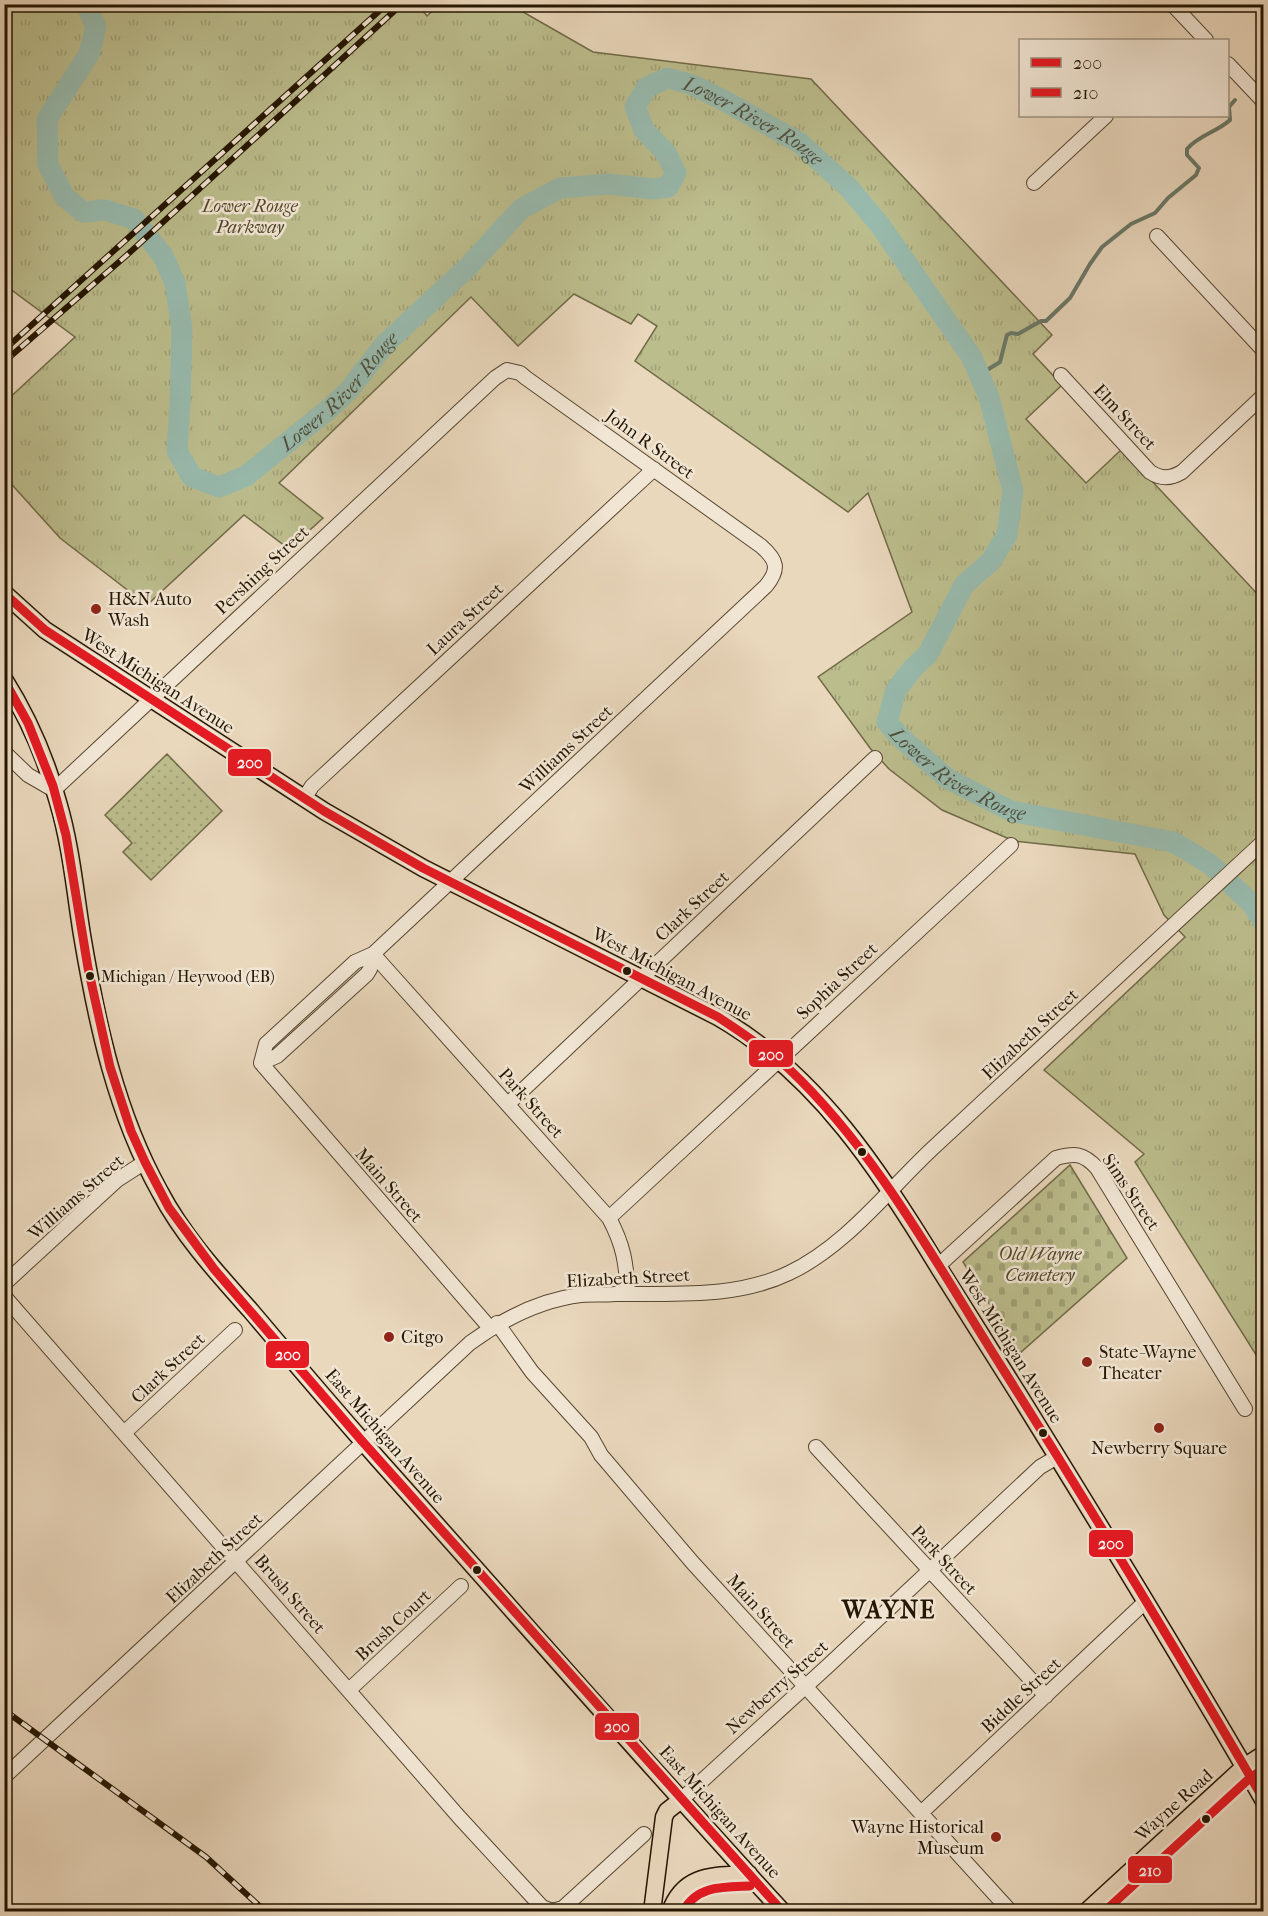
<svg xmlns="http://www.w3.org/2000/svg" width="1268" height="1916" font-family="'IM FELL French Canon',serif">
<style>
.grass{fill:url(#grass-tufts);stroke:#706a47;stroke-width:1.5}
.cemetery{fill:url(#cemetery-stones);stroke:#706a47;stroke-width:1.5}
.garden{fill:url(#garden-dots);stroke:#706a47;stroke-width:1.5}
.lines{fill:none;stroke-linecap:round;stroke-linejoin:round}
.stream{stroke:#6a7868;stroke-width:4}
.river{stroke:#98baad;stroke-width:21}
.minor-casing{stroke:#564630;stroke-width:16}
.major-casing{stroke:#251601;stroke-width:19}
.minor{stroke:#f1e6d4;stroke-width:14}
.major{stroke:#ead8bd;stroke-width:16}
.rail-casing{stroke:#251601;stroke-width:6}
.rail{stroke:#f1e6d4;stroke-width:4;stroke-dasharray:11;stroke-linecap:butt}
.bus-1-casing{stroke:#f1e6d4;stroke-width:14}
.bus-2-casing{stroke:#f1e6d4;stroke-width:14}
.bus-1{stroke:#e51a23;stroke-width:9}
.bus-2{stroke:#e51a23;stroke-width:9}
.poi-dot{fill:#8f2418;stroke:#f1e6d4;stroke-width:2}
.bus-dot{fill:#251601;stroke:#f1e6d4;stroke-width:2}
.labels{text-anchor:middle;stroke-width:5;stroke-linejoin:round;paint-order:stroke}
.bus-label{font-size:16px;fill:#251601;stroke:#f1e6d4;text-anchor:start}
.park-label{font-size:18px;font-style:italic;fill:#52482b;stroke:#f1e6d4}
.street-label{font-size:18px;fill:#251601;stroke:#f1e6d4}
.poi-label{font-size:18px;fill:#251601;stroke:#f1e6d4;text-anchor:start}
.water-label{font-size:20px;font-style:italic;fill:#4d4f3d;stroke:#f1e6d4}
.district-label{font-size:24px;font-weight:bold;letter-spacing:1.5px;fill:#251601;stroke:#f1e6d4}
.line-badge{stroke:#f1e6d4;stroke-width:2}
.badge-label{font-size:16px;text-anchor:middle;font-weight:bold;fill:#fff}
</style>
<defs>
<pattern id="grass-tufts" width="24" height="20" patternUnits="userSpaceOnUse" patternTransform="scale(1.5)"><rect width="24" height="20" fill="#bcbd8d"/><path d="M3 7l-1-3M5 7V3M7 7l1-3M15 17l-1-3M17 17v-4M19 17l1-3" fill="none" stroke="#a1a278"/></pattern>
<pattern id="cemetery-stones" width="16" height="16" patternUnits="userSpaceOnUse" patternTransform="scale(1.5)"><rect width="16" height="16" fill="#bcbd8d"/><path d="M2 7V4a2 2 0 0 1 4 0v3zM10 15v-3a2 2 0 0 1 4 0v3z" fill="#a1a278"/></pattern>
<pattern id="garden-dots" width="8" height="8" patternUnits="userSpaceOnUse" patternTransform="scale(1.5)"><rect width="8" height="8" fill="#bcbd8d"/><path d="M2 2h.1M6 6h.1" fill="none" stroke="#a1a278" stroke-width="1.8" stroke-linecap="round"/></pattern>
</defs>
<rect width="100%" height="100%" fill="#ead8bd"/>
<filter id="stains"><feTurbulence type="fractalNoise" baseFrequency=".00333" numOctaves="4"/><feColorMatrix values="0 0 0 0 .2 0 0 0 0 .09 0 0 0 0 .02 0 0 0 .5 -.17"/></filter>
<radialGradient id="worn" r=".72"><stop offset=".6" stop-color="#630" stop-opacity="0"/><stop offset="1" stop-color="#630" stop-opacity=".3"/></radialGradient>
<path class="grass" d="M417,4L427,16L439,5H511L593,52L811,79L1052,335L1033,354L1062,385L1026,419L1086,483L1122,449L1263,600V1366L1135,1162L1144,1154L1044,1070L1185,937L1164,915L1135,854L1014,841L942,810L889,769L870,748L818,677L912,612L868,493L848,512L635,361L657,326L638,314L631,324L574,294L518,346L471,297L279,483L323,518L289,549L244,515L147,605L60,538L5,477V402L75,337L5,285V5Z"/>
<path class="cemetery" d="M1070,1165L1127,1258L1020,1353L963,1262Z"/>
<path class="garden" d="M167,754L222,811L151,880L123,852L132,843L105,815Z"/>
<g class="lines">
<path class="stream" d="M1260,70L1264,62
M979,375L1000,362L1007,335L1011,333L1018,334L1041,321H1046L1070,298L1090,264L1102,247L1131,224L1155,213L1168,198L1196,175L1199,168L1187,155V149C1199,135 1217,132 1230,120L1229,107L1235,100"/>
<path class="river" id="s1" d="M86,4L96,27L89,54L47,119L48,165L65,197L83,212L105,210L134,219L163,256L175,283L182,329L180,404L177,451L192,477L219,487L246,476L329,409L349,390L385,344L468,267L521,209L560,188L609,184L652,189L668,187L676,173L666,153L644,130L635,107L647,87L668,78L693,85L723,100L800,143L849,188L880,225L971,356L989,397L1013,491L1007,535L991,561L964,585L928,654L913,668L896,690L887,722L902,739L948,779L1011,811L1173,842L1210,864L1252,904L1264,923"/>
<g class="minor-casing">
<path id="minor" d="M1172,4L1206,40
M1228,64L1264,102
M1034,183L1106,116
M1157,236L1264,351
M1061,375L1150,472C1161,479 1170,479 1182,472L1264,395
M4,752L28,775L54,790L495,378L507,370L520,373L526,378L761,546C777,560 780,569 766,586L373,954L355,962L266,1044L261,1063
M304,799L312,786L654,469
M373,954L609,1218C624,1246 626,1263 628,1294
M261,1063L490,1328
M261,1063L277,1056L367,974L370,969L373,954
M508,1104L875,758
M609,1218L1011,845
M938,1266L1056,1158C1075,1153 1083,1153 1097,1168L1245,1409
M4,1284L117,1180L145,1162
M4,1296L459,1817L542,1907L552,1911L563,1908L644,1834
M497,1323L532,1372L591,1437L601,1455L692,1562L1011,1912
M124,1433L235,1330
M816,1447L1046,1696
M349,1690L461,1586
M4,1777L470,1343C503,1319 539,1300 581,1295C592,1294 604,1295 615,1294C674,1293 735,1299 789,1273C845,1247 888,1190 933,1148C1043,1046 1153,943 1264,841
M681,1800L830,1664L1040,1467L1057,1457
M921,1813L1145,1602"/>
</g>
<g class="major-casing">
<path id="major" d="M4,593L45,630L324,811L423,868L718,1017C817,1074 881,1172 939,1268C965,1310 992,1352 1019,1395C1102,1529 1185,1664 1264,1801
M4,679C28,717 46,759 58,802C71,846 75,891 82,935C97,1024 116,1113 160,1192C183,1236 218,1274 251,1311C293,1361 335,1410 378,1459C513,1610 646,1763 783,1912
M652,1912L664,1817L667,1811L681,1800
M670,1912C684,1873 714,1876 749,1874
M1086,1912L1244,1767L1264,1754"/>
</g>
<use href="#minor" class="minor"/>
<use href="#major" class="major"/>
<g class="rail-casing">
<path id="rail" d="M4,350L387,4
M4,362L127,255L402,4
M4,1710L206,1857L266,1912"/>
</g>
<use href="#rail" class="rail"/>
<g class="bus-1-casing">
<path id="bus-1" d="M4,593L45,630L324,811L423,868L718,1017C742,1033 767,1049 788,1068C877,1152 936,1263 1001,1366C1091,1509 1179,1654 1264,1800
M4,680L28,723L53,786L66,835L88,968L110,1067L131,1131L145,1162L169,1208L214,1269L362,1441L783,1912"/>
</g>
<g class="bus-2-casing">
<path id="bus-2" d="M683,1912C696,1885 724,1887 750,1886
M1104,1912L1251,1777L1264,1769"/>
</g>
<use href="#bus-1" class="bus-1"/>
<use href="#bus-2" class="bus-2"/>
</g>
<g class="poi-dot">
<circle cx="96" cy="609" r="6"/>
<circle cx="389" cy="1337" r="6"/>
<circle cx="1087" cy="1362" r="6"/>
<circle cx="1159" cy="1428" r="6"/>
<circle cx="996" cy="1837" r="6"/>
</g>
<g class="bus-dot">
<circle cx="627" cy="971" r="5"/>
<circle cx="90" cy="976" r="5"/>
<circle cx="862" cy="1152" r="5"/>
<circle cx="1043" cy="1433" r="5"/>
<circle cx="477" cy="1570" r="5"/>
<circle cx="1206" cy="1819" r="5"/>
</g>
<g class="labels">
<g class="bus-label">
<text x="101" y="982">Michigan / Heywood (EB)</text>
</g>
<g class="park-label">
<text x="250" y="212">Lower Rouge<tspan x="250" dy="21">Parkway</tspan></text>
<text x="1040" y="1260">Old Wayne<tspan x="1040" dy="21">Cemetery</tspan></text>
</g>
<g class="street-label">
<text transform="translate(1125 417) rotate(47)" y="6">Elm Street</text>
<text transform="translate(650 444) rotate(36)" y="6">John R Street</text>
<text transform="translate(262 570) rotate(-43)" y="6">Pershing Street</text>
<text transform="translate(465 619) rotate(-43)" y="6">Laura Street</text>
<text transform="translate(158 681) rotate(33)" y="6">West Michigan Avenue</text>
<text transform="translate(566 749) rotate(-43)" y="6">Williams Street</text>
<text transform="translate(692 906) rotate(-43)" y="6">Clark Street</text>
<text transform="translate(672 974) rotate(28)" y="6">West Michigan Avenue</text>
<text transform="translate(837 981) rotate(-43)" y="6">Sophia Street</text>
<text transform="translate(1030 1034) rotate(-43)" y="6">Elizabeth Street</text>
<text transform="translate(531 1103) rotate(48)" y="6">Park Street</text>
<text transform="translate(389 1185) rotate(49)" y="6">Main Street</text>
<text transform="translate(1131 1192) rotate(56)" y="6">Sims Street</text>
<text transform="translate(76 1197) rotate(-41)" y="6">Williams Street</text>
<text transform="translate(628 1278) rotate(-3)" y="6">Elizabeth Street</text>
<text transform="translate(1011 1346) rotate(58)" y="6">West Michigan Avenue</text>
<text transform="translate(168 1368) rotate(-43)" y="6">Clark Street</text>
<text transform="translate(385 1436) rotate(49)" y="6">East Michigan Avenue</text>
<text transform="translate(214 1558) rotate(-43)" y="6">Elizabeth Street</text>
<text transform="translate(944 1560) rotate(47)" y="6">Park Street</text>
<text transform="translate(290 1594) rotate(49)" y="6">Brush Street</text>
<text transform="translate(761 1611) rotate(48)" y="6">Main Street</text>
<text transform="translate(393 1625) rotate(-43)" y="6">Brush Court</text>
<text transform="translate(777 1687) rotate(-42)" y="6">Newberry Street</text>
<text transform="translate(1021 1695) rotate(-43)" y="6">Biddle Street</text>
<text transform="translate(1174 1805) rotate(-42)" y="6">Wayne Road</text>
<text transform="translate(720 1812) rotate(48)" y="6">East Michigan Avenue</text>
</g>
<g class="poi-label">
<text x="108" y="605">H&amp;N Auto<tspan x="108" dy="21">Wash</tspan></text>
<text x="401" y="1343">Citgo</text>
<text x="1099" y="1358">State-Wayne<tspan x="1099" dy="21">Theater</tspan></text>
<text x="1159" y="1454" text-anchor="middle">Newberry Square</text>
<text x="984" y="1833" text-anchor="end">Wayne Historical<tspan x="984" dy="21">Museum</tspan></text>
</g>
<g class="water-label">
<text dy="7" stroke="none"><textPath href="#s1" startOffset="1396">Lower River Rouge</textPath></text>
<text dy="7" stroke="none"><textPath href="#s1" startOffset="748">Lower River Rouge</textPath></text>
<text dy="7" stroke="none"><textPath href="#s1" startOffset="2224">Lower River Rouge</textPath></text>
</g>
<g class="district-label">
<text x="889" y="1618">WAYNE</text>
</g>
</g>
<g class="line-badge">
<rect x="227" y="748" width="45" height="29" rx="6" fill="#e51a23"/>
<rect x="748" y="1039" width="46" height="29" rx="6" fill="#e51a23"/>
<rect x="265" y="1340" width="45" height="29" rx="6" fill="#e51a23"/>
<rect x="1088" y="1529" width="46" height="29" rx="6" fill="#e51a23"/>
<rect x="594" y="1712" width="46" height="29" rx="6" fill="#e51a23"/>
<rect x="1127" y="1855" width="46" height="29" rx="6" fill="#e51a23"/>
</g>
<g class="badge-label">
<text x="250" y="768">200</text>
<text x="771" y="1060">200</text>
<text x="288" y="1360">200</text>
<text x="1111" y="1549">200</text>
<text x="617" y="1732">200</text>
<text x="1150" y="1876">210</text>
</g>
<rect width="1268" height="1916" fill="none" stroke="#ead8bd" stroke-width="24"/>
<rect x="6" y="6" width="1256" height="1904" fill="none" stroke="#251601" stroke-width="3"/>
<rect x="12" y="12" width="1244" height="1892" fill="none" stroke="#251601" stroke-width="1.5"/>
<rect x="1019" y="39" width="210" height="78" fill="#f1e6d4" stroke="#9f9380" stroke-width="1.5"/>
<rect x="1031" y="58" width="30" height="9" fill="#e51a23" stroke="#9f9380" stroke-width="1.5"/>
<text x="1073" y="69" font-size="18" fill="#251601">200</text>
<rect x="1031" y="88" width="30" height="9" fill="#e51a23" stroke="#9f9380" stroke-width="1.5"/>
<text x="1073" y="99" font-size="18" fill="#251601">210</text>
<rect width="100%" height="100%" filter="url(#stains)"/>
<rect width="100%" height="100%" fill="url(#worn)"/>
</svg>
